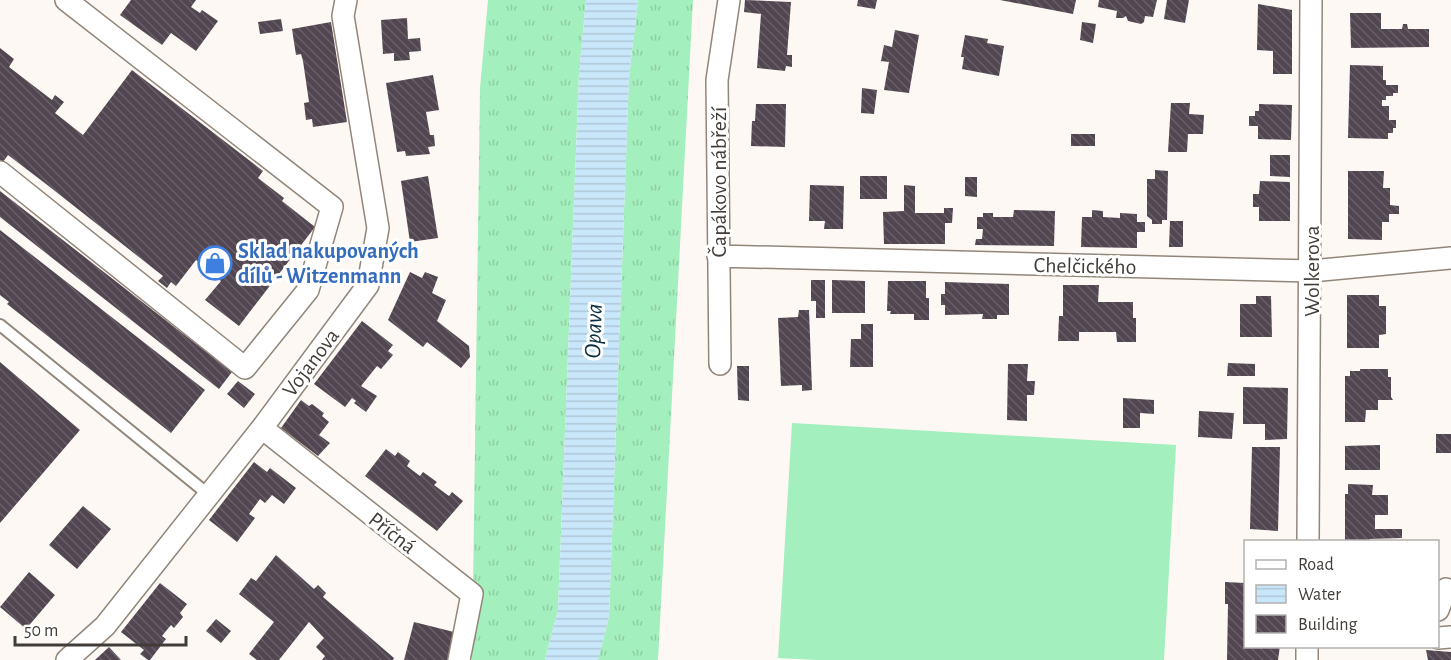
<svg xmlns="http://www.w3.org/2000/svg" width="1451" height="660" font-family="'Alegreya Sans',sans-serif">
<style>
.grass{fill:url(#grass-tufts)}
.garden{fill:#a3efbd}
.water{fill:url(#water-rules)}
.building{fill:url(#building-back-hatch)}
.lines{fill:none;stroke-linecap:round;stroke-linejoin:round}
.lane-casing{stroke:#92867a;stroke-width:14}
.street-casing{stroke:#92867a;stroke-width:24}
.lane{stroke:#fff;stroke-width:10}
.street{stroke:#fff;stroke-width:21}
.labels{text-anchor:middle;stroke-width:6;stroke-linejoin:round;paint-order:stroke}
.street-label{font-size:22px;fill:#413c37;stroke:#fff}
.shop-label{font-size:22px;font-weight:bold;fill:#366cbe;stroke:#fff;text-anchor:start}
.water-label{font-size:24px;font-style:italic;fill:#0c3043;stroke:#fff}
</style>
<defs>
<pattern id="grass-tufts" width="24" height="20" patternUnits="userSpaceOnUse" patternTransform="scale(1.5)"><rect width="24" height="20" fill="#a3efbd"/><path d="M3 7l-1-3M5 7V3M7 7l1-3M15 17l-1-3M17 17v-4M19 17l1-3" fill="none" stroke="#8ecea3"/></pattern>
<pattern id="water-rules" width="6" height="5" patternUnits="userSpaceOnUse" patternTransform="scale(1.5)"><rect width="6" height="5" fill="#c9e7fa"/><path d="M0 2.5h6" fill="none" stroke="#aec7d7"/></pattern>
<pattern id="building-back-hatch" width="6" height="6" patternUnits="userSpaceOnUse" patternTransform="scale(1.5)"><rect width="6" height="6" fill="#524651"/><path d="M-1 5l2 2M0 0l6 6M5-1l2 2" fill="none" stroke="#695f68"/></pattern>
</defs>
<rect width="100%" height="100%" fill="#fdf8f3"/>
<path class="grass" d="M488,0H586L579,73L558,610L545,660H472L480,88Z
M638,0H693L658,660H598L609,617L629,77Z"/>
<path class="garden" d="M792,423L1176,445L1164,660H817L778,658Z"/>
<path class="water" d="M586,0H638L629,77L609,617L598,660H545L558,610L579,73Z"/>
<path class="building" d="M131,0H196L191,7L200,13L202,10L218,21L196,51L171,33L162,45L120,15Z
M745,0L791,2L787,55H792V67L786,66L785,71L757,68L761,14L744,12Z
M858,0H877L875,9L857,6Z
M1000,0H1076L1073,14Z
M1099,0H1157L1153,17L1145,16L1144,22L1141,24L1128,21L1126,16L1123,18H1116L1117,11L1098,7Z
M1167,0H1189L1185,23L1164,19Z
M1258,4L1292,10V74H1273V51L1257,50Z
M1350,13H1381V29H1402L1403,24H1407L1408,29H1429V47L1351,48Z
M407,18L408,39L420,38L421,51L409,52L410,60L394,61V53L383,54L381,20Z
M281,19L283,31L260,34L258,22Z
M331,22L347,122L313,127L312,119L306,120L304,103L309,102L303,61L301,54L296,55L292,29Z
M1082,22L1096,24L1093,43L1080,40Z
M895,30L919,35L909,93L884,90L889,62L881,61L884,45L892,47Z
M965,35L988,39L987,43L1004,46L999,76L962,69L964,57H961Z
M0,48L14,59L9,67L52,100L55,95L64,102L55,113L83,135L132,70L263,171L258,178L284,198L282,201L315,227L239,326L205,300L221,281L196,260L176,286L171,282L167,288L158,281L163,276L46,184L8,155L3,162L0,160Z
M1350,65L1383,66V80H1386V85H1398V93H1393V96H1386V100H1382V106H1389V120H1396V128H1393V133H1388V139L1348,138Z
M433,75L439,110L426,112L430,135H434L435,146L428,147L430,154L406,156L405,151L397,152L386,83Z
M862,88L877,90L874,114L861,113Z
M1171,103H1190L1189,114L1204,115L1203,134H1188L1187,152H1168Z
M756,104H786L785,147L751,146L752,121H755Z
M1259,104L1292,105L1291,140L1258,139V126H1249V116H1255V111H1259Z
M1071,134H1095V146H1071Z
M1270,155H1290V177L1270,176Z
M1155,170L1168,171L1167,220H1162V224H1152V220L1147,216V179H1155Z
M1348,171H1384L1383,188H1390V205L1399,206V214H1389V222H1382V240L1348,239Z
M428,176L438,238L410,242L401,181Z
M860,176H887V199H860Z
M965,177H977V197L965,196Z
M1260,181L1290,182V221H1259V207H1253V194H1259Z
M810,185L844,186L843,229H824L825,221H809Z
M904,185L915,186V213H944V208H953L952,223H945V244H884L883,212L904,211Z
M0,191L232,372L219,389L0,217Z
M1014,210L1055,211L1054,246L975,245L976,239H982L983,229H977V217H983V213H993V217H1013Z
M1092,210L1103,211V217L1120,218V213L1137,214V222H1145V232H1137V248L1081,247L1082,217H1092Z
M1170,221H1183V247H1169Z
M0,230L205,390L171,433L7,304L9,302L0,295Z
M410,272L422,278L425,272L438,277L432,293L446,300L437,321L469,346L470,357L461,368L427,342L423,347L388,320Z
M811,280H825V318H816V301H811Z
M832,280L865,281V313H832Z
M888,281H926V298H929V320H914V314H890L891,311H887Z
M945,282L1009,284V315H997V319H982L983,314L945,315V305H941V294H945Z
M1063,285H1099L1098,302H1133V318H1136V342H1117L1116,332H1079V341H1058L1059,316H1063Z
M1347,295H1379V306H1386V334L1379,335V348H1347Z
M1256,296H1271L1272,337H1240V304H1256Z
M799,310H809L812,390L802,391V385L781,386L778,318L798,317Z
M362,321L393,345L388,351L393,355L381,369L377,366L361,386L377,396L366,412L354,403L356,401L352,398L345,407L314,384Z
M861,324H873V367H850L851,339H861Z
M0,362L80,430L0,523Z
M1228,363L1255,364V376H1227Z
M1008,364H1028L1027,381H1035L1034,395H1027V421L1007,420Z
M737,366H749V401L738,400Z
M1360,369H1388V377H1391V397L1393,400H1378V410H1366L1365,422H1345V376H1350V371H1360Z
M238,381L255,394L244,408L227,394Z
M1243,387L1288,388L1287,439L1265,440V424H1243Z
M1123,398L1154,400V414L1140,413V428H1123Z
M301,400L309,406L312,404L324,413L322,416L329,422L319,435L330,443L318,456L281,428Z
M1199,411L1234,413L1232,439L1198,437Z
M1436,434H1451V453H1436Z
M1380,445V470H1345V446Z
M1252,447H1280L1278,531L1250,529Z
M386,449L395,456L398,452L410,461L407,466L412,470L420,476L423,472L437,482L434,485L449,496L452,492L463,501L437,531L365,476Z
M254,462L267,472L270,468L296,488L284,504L272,495L265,503L260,499L249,514L255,518L237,542L209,520Z
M1348,484L1373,485L1372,495H1388V515H1375V529H1402V538L1369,539L1370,542H1345V494H1348Z
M83,506L111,529L77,569L49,545Z
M276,555L314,589L318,585L326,593L323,597L394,658L393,660H322L325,656L316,647L324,638L309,622L279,660H257L249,654L274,622L239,594L251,578L256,581Z
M29,572L55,595L26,629L0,607Z
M1225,582L1245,583V646H1280L1278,660H1227L1228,604H1225Z
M160,583L187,604L180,613L183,617L174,628L171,625L166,631L162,636L166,639L150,660H148L140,654L144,650L121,632Z
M216,619L231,631L221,643L206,631Z
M414,622L458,633L451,660H404Z
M109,647L121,660H95Z
M1426,650L1451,652V660H1428Z"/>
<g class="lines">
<g class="lane-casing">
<path id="lane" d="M0,325L209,495"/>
</g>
<g class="street-casing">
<path id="street" d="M0,172L245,368L308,290L332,207L66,0
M718,256L1311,271L1451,258
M720,364L717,80L729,0
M262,428L472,594L459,660
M1308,542L1311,0
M1438,610L1446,589
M1438,638L1451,637
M67,660L105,626L262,428L368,285L378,228L343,16L346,0
M1307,660V646"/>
</g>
<use href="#lane" class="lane"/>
<use href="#street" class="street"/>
</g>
<defs>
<g id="shop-ring" transform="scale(1.725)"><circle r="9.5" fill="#fff" stroke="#3f7fe0" stroke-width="1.5"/><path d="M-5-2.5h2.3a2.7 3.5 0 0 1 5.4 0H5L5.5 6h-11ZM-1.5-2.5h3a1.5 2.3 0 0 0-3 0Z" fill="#3f7fe0"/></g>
</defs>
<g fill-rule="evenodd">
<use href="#shop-ring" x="215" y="263"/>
</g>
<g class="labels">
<g class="street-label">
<text transform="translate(718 182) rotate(-90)" y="8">Čapákovo nábřeží</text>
<text transform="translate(1085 265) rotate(1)" y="8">Chelčického</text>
<text transform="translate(1311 271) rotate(-90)" y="8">Wolkerova</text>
<text transform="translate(310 362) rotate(-53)" y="8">Vojanova</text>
<text transform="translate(393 532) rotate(38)" y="8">Příčná</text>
</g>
<g class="shop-label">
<text x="238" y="258">Sklad nakupovaných<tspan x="238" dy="25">dílů - Witzenmann</tspan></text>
</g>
<g class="water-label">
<text transform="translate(593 331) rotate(-88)" y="8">Opava</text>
</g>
</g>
<rect x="1244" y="540" width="195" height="108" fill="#ffffff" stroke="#b3b1af" stroke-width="1.5"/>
<rect x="1256" y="560" width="30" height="9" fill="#ffffff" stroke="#b3b1af" stroke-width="1.5"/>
<text x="1298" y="570" font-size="18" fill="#413c37">Road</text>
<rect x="1256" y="585" width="30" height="18" fill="url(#water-rules)" stroke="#b3b1af" stroke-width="1.5"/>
<text x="1298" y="600" font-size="18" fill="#413c37">Water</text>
<rect x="1256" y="615" width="30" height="18" fill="url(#building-back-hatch)" stroke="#b3b1af" stroke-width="1.5"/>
<text x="1298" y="630" font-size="18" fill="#413c37">Building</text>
<path d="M15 636v9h171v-9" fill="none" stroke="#413c37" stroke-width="3"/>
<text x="24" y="636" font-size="18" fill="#413c37" stroke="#ffffff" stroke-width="4.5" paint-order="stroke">50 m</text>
</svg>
